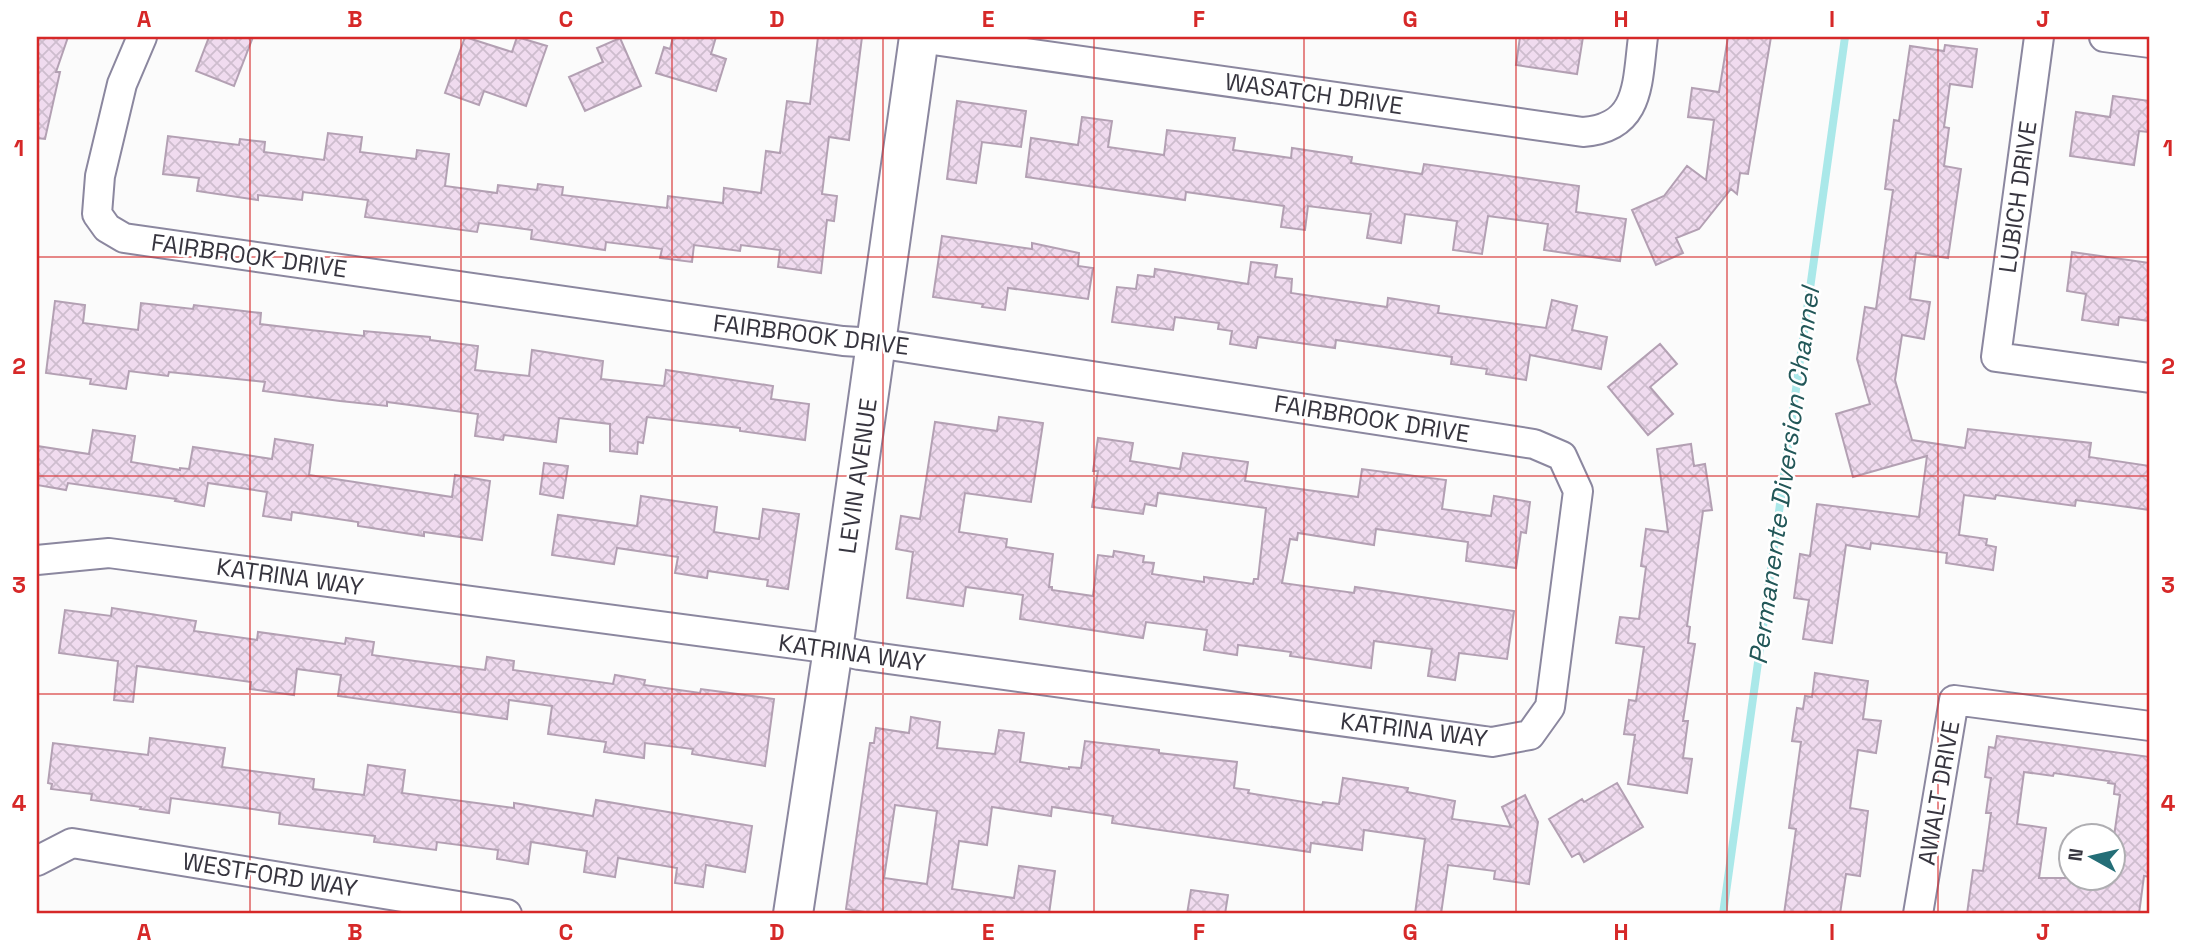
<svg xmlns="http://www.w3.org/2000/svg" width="2187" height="951" font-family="'Space Grotesk',sans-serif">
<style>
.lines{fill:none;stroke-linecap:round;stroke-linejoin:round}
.stream{stroke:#aae8e9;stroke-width:8}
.building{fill:url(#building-cross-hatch);stroke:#b3a0b3;stroke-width:2;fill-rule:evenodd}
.street-casing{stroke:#8b879f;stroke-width:32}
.secondary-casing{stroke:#8b879f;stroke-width:42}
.street{stroke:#fff;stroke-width:28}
.secondary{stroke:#fff;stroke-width:38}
.grid{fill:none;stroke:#d62828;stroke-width:2;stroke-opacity:0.55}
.labels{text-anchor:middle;stroke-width:5;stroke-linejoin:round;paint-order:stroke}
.street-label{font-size:24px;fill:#37353f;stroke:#fff}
.water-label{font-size:26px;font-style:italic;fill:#225758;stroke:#fff}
.neatline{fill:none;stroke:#d62828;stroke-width:2.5}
.grid-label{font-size:23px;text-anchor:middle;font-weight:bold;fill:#d62828}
</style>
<defs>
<pattern id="building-cross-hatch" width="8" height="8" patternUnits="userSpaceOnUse" patternTransform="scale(1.75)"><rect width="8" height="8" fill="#f0dbef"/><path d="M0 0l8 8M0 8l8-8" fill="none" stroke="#cebdce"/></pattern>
</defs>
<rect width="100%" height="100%" fill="#fbfbfb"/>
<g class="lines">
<path class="stream" d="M1723,914L1845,37"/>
</g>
<path class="building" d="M37,37H68L56,72H60L45,139L37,138Z
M209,37H253L234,86L196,71Z
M465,37L512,52L517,37L547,46L526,106L484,91L479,105L445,93Z
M673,37H716L711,54L726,59L716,91L656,73L664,47L670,49Z
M818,37H862L849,140L829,137L822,194L837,196L834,221L827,220L821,273L778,267L780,250L741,245L740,251L694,245L692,262L660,258L662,249L606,242L605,250L531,239L532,230L479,223L477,232L365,217L368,200L303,192L302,200L258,195V200L197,191L199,178L163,174L168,136L239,145L240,139L265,142L264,152L324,160L328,133L362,137L360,152L416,159L417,150L449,154L445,186L497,193L498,185L537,190L538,184L563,187L562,195L667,208L668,196L723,203L724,188L761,193L766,151L780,153L787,101L810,104Z
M1520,37H1583L1577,74L1516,65Z
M1728,37H1771L1748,174L1740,173L1737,194L1731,189L1699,229L1676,238L1683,253L1656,265L1632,210L1664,196L1687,166L1706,180L1714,120L1688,117L1692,88L1719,92Z
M620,38L641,86L585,111L569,77L603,62L597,48Z
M1945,45L1977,49L1972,87L1950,84L1944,127L1949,128L1944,166L1961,169L1948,258L1916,253L1910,299L1930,302L1924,339L1902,335L1895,380L1912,440L1965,448L1968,429L2091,443L2089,457L2150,466V510L2076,500L2075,506L1996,495L1995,499L1964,495L1959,535L1987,539L1986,545L1996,547L1993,570L1946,563L1947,553L1871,543L1870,549L1846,545L1832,643L1803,639L1809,600L1794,598L1800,554L1810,556L1817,504L1919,517L1927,456L1853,477L1836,414L1870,404L1857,359L1865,307L1876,309L1893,190L1885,189L1894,120L1899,121L1910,46L1944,51Z
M2113,96L2150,101L2148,132L2139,131L2134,165L2070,156L2076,112L2110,117Z
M957,101L1026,111L1021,147L982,142L976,183L947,179Z
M1082,117L1112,121L1108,147L1164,155L1167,130L1235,138L1233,150L1291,158L1292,148L1352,157L1351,163L1422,174L1424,164L1579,186L1576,212L1626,219L1620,261L1544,250L1548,224L1488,216L1482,254L1453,250L1457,221L1405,214L1401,243L1367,238L1371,214L1308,206L1305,230L1281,227L1284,206L1186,192L1185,200L1026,177L1031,138L1078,145Z
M942,236L1032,249V243L1079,253L1078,266L1093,268L1088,299L1008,288L1005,310L982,307L983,304L933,297Z
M2072,252L2150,263V321L2119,317L2118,325L2082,320L2086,294L2067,291Z
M1251,262L1277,265L1275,277L1292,279L1291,293L1387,307L1388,298L1439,306L1438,313L1546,328L1552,300L1577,306L1572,330L1607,337L1601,369L1530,355L1526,380L1486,374L1487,369L1451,364L1452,357L1336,340L1335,348L1258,337L1256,348L1230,344L1232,331L1218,329L1219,323L1175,317L1173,330L1112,322L1117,287L1136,289L1138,275L1154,277L1155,269L1248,284Z
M55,301L85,305L83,323L138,330L141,303L193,309L194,305L261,313L260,324L310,330L364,336V331L430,337V340L478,346L475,370L529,376L532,350L603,361L601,379L664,386L666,370L773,386L771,399L809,404L805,440L740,431V428L647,417L643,443L638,442L637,454L610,451V424L559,418L556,442L504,435L503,440L475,436L478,414L387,402V406L340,401L263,391L265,382L169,372L168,376L129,371L126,389L90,384L91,379L46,373Z
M1660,344L1677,364L1650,387L1673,414L1648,435L1608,387Z
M999,417L1043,423L1031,502L965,493L959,532L1007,539L1006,547L1053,554L1049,587H1052V590L1093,596L1098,555L1113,557L1114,551L1144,556L1143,562L1154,563L1152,574L1204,582V577L1253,584L1254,579H1258L1266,508L1158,493L1156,506L1145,504L1143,514L1092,507L1098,471H1093L1098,438L1133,443L1130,461L1180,469L1183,453L1248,462L1245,481L1300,489L1358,497L1362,469L1446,480L1442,509L1491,516L1494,496L1530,502L1526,533L1521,532L1516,568L1466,561L1468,542L1376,529L1374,545L1298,533L1297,540L1290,539L1282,583L1354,593L1355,587L1514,611L1507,659L1459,653L1455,680L1428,676L1432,649L1374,641L1371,668L1290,656L1291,652L1238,645L1237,655L1204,650L1207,630L1146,622L1143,638L1020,619L1023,595L966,587L963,606L907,598L913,552L896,549L901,516L920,519L935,422L997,431Z
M93,430L135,436L131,462L180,470V468L189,469L193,447L272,459L275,439L313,445L309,475L452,497L455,475L490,481L482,540L424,532V536L358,526V522L292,512L291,520L263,516L267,492L208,483L204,506L175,501L176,499L68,483L66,490L37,485V446L89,454Z
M1691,444L1694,466L1705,464L1712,510L1703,511L1687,626L1690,627L1688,643L1695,644L1683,721H1688L1683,758L1692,759L1687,793L1628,784L1635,735L1624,734L1629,700L1636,701L1644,647L1616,643L1620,617L1639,619L1646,567L1641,566L1646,529L1668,532L1657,449Z
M544,463L568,466L563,498L540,494Z
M641,496L717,507L714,532L759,539L763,509L799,514L788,589L767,586L768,580L708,571L707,578L675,573L678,557L617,548L614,564L552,555L558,515L637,526Z
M112,608L196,621L194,631L257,640L258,632L345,644L346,638L374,642L372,655L415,661L485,670L487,657L514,661L513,670L613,684L615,675L645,680L644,685L700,693L701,689L774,699L765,766L692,754L693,749L645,743L644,758L604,752L606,742L548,734L552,706L509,700L507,719L338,696L341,675L297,669L294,695L250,689L251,682L137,666L133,702L114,700L118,661L59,653L65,610L111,616Z
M1815,673L1868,681L1863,719L1881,721L1876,753L1858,750L1850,808L1868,811L1860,876L1846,874L1840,914H1784L1796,829L1789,828L1801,742L1792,741L1797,708L1803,709L1805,696L1812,697Z
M911,717L940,722L937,748L995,754L999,730L1024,733L1020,762L1069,769V767L1081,768L1085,741L1159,750V753L1237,762L1234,788L1249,790L1248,793L1322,805L1323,802L1339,804L1343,778L1408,788L1407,792L1455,801L1452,819L1511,827L1502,807L1525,795L1538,822L1529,884L1494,879L1495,871L1448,865L1441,914H1415L1425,839L1364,830L1362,850L1311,843L1310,852L1112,823L1113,816L1052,807L1051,816L992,807L987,845L959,841L952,889L1014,898L1019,866L1055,871L1049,914H866V912L846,909L870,743H874L876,728L909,733ZM895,805L937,811L927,884L884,878Z
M1997,736L2150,757V877L2144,876L2139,914H1967L1973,870L1983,871L1991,813H1986L1991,778L1985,777L1989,747L1995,748ZM2024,772L2053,776L2054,773L2109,781L2108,783L2115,784L2114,794L2120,795L2113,843V878H2039L2046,828L2017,824Z
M150,738L225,748L222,767L314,779L313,789L364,795L368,765L405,770L402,793L514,808V803L593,816L596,800L752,826L745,872L706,865L703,887L675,883L677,868L618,858L615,877L584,872L587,851L531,842L528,864L497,859L498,850L437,842L436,850L374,842L375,836L279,824L280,813L238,807L171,798L169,813L140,809L141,807L91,800L92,794L51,789L52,784L48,783L53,743L148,755Z
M1617,783L1643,827L1584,862L1579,853L1572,857L1549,819L1582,799L1584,802Z
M1191,890L1228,895L1225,914H1187Z"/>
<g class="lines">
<g class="street-casing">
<path id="street" d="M2039,37L1996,357L2150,378
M2104,37L2150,43
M919,38L1583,132C1641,128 1637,82 1643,37
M37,560L109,553L833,649L859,655L1492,742L1530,735L1550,707L1578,491L1562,456L1534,444L876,343L843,341L124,238L107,228L97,214L100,176L122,84L142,37
M37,861L72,843L507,914
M1918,914L1954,700L2150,726"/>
</g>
<g class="secondary-casing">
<path id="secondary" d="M793,914L833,649L919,37"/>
</g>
<use href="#street" class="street"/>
<use href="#secondary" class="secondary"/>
</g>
<path class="grid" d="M250,37V914M461,37V914M672,37V914M883,37V914M1094,37V914M1304,37V914M1516,37V914M1727,37V914M1938,37V914M37,257H2150M37,476H2150M37,694H2150"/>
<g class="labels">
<g class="street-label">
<text transform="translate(1314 94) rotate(8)" y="8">WASATCH DRIVE</text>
<text transform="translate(2018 197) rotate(-82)" y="8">LUBICH DRIVE</text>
<text transform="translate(249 256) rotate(8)" y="8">FAIRBROOK DRIVE</text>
<text transform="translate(811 335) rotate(7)" y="8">FAIRBROOK DRIVE</text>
<text transform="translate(1372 419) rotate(9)" y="8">FAIRBROOK DRIVE</text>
<text transform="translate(858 476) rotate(-82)" y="8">LEVIN AVENUE</text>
<text transform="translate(290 577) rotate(8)" y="8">KATRINA WAY</text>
<text transform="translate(852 653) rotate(8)" y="8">KATRINA WAY</text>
<text transform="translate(1414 730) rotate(7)" y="8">KATRINA WAY</text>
<text transform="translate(1939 793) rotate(-80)" y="8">AWALT DRIVE</text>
<text transform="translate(270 875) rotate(9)" y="8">WESTFORD WAY</text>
</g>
<g class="water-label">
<text transform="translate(1784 476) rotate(-82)" y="9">Permanente Diversion Channel</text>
</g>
</g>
<rect width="2187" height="951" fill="none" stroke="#ffffff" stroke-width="77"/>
<g transform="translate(2092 857) rotate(278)"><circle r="33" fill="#ffffff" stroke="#afaeb2" stroke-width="2"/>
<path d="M0-5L12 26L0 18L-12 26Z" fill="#246e77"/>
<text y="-10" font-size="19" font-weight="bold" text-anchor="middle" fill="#37353f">N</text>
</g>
<rect x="38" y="38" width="2110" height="874" class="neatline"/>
<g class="grid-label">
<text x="144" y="27">A</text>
<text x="355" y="27">B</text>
<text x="566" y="27">C</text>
<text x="777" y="27">D</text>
<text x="988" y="27">E</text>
<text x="1199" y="27">F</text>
<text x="1410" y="27">G</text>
<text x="1621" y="27">H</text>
<text x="1832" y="27">I</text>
<text x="2043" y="27">J</text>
<text x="19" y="156">1</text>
<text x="2168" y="156">1</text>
<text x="19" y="374">2</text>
<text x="2168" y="374">2</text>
<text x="19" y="593">3</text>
<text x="2168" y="593">3</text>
<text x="19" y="811">4</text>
<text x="2168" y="811">4</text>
<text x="144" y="940">A</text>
<text x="355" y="940">B</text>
<text x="566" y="940">C</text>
<text x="777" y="940">D</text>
<text x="988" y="940">E</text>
<text x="1199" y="940">F</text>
<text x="1410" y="940">G</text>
<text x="1621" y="940">H</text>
<text x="1832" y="940">I</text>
<text x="2043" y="940">J</text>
</g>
</svg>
